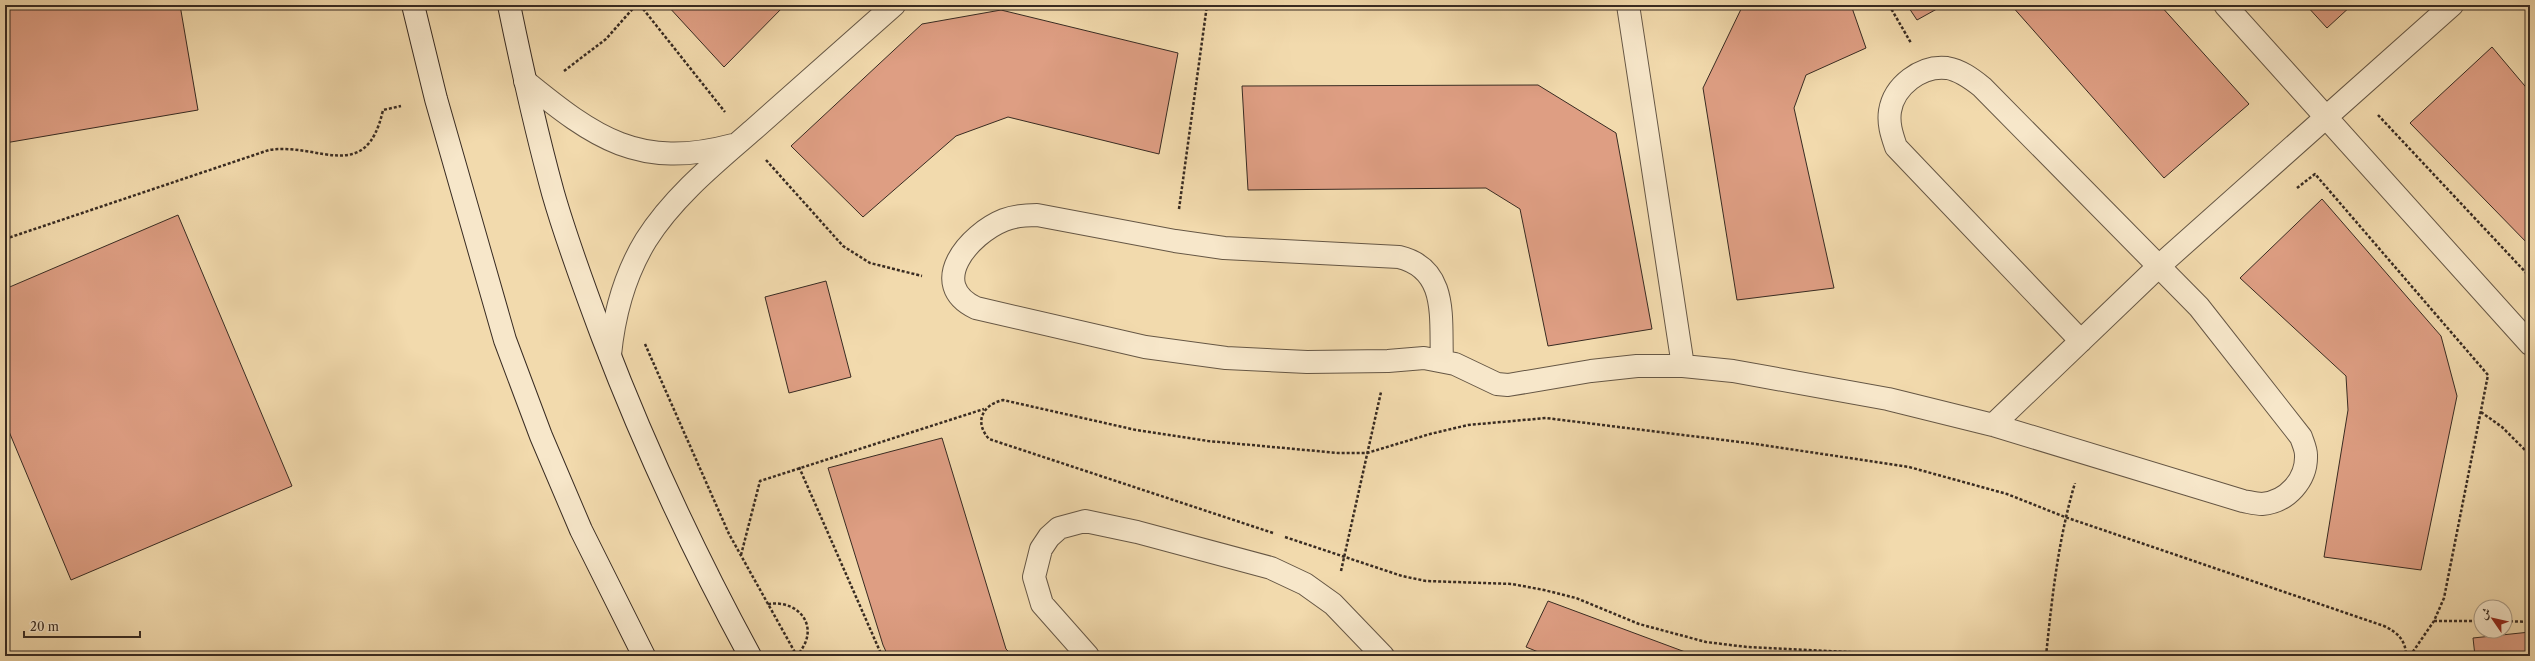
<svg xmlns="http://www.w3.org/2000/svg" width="2535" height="661" font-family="'Libre Caslon Text',Amiri,serif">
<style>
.building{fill:#de9e83;stroke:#382b22}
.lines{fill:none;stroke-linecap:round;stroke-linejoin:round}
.street-casing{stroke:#665745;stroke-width:24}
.secondary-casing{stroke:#382b22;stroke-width:24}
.path{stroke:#382b22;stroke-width:2.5;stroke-dasharray:3 2;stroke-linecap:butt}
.street{stroke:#f7e7ca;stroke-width:22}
.secondary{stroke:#f7e7ca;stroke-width:22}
</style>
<rect width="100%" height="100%" fill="#f2daad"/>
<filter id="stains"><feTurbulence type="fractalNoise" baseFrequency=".005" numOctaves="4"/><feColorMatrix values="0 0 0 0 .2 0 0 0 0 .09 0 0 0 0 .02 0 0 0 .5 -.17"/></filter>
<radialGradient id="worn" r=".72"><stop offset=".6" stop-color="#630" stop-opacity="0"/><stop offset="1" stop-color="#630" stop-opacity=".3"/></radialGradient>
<path class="building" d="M5,5H180L198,110L5,143Z
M667,5H785L724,67Z
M1743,5H1851L1866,48L1806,75L1794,108L1834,288L1737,300L1703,88Z
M1907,5H1944L1917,20Z
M2011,5H2160L2249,104L2164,178Z
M2306,5H2352L2327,28Z
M1001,10L1178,53L1159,154L1008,117L956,136L863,217L791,146L922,24Z
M2492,47L2530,92V246L2410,123Z
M1538,85L1616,133L1652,329L1548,346L1520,209L1486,188L1248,190L1242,86Z
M2322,199L2441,336L2457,396L2421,570L2324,557L2348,410L2346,376L2240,278Z
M178,215L292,486L71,580L5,422V289Z
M826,281L851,377L789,393L765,297Z
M942,438L1006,649L1013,656H888L883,645L828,468Z
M1548,601L1696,656H1548L1526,647Z
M2530,632V656H2475L2473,638Z"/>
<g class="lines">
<g class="street-casing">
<path id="street" d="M1628,5L1683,366
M2225,5L2530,344
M525,81C595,138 639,170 733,145
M610,355C614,314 624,276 646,240C673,197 715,163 753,130C800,88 847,47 894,5
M1442,360C1440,319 1449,269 1399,257L1224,248L1175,241L1037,215C1026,215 1014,216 1004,220C969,234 926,284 976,308L1145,347L1226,358L1307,362L1388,361L1424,358L1455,364L1497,384L1508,385L1591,371L1637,366H1683L1733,371L1888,399L1993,425L2243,501C2249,502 2256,504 2262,504C2287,502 2307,480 2306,455C2306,449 2303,443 2301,437L2199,307L1982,87C1972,79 1960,70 1947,68C1921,65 1894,86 1890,111C1888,124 1892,135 1896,147L2081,341
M1993,425L2159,266L2452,5
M1088,656L1042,604L1034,577L1041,549L1049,537L1059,528L1085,521L1137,532L1271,568L1305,584L1333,604L1383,656"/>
</g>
<g class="secondary-casing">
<path id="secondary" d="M413,5L436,99L505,340L541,436L581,530L644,656
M509,5C522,68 536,131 553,193C567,242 585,290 603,338C645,448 694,553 750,656"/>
</g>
<path class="path" d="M640,5L725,112
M1889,5L1911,43
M564,71L606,39L636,5
M2378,115L2530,277
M766,160L843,246L870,263L922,276
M2297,188L2315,174L2488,375L2444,598L2434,621L2410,656
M1179,209L1207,5
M5,239L269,150C319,142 366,186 383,110L401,106
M645,344L729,534L797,656
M2481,412L2502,427L2530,455
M799,467L882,656
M1273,533L989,439C974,422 982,405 1003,400L1136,430L1208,441L1338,453H1367L1430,434L1468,425L1546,418L1756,444L1909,467L2007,494L2065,517L2384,626C2397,632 2406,640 2406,656
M1285,537L1402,576L1426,581L1512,584L1544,590L1576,598L1639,624L1706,642L1747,647L1930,656
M741,555L760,481L984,409
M1341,571L1381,392
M768,604C801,599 822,630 796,656
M2434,621H2481
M2505,621L2530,622
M2046,656C2052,598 2058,540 2075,483"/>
<use href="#street" class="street"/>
<use href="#secondary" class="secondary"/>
</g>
<rect width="2535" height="661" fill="none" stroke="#f2daad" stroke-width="20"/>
<rect x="6" y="6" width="2523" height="649" fill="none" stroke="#382b22" stroke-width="2"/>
<rect x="10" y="10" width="2515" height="641" fill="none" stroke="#382b22"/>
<g transform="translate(2493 619) rotate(304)"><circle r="19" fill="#f7e7ca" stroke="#ab9c87"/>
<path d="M0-3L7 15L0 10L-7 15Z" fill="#8f2418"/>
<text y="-6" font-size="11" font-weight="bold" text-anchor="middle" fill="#382b22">ش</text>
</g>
<path d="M24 631v6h116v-6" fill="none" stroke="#382b22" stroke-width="2"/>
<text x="30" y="631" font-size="12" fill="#382b22" stroke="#f7e7ca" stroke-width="3" paint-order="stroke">20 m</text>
<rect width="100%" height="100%" filter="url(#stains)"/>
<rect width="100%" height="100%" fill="url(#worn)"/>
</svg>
